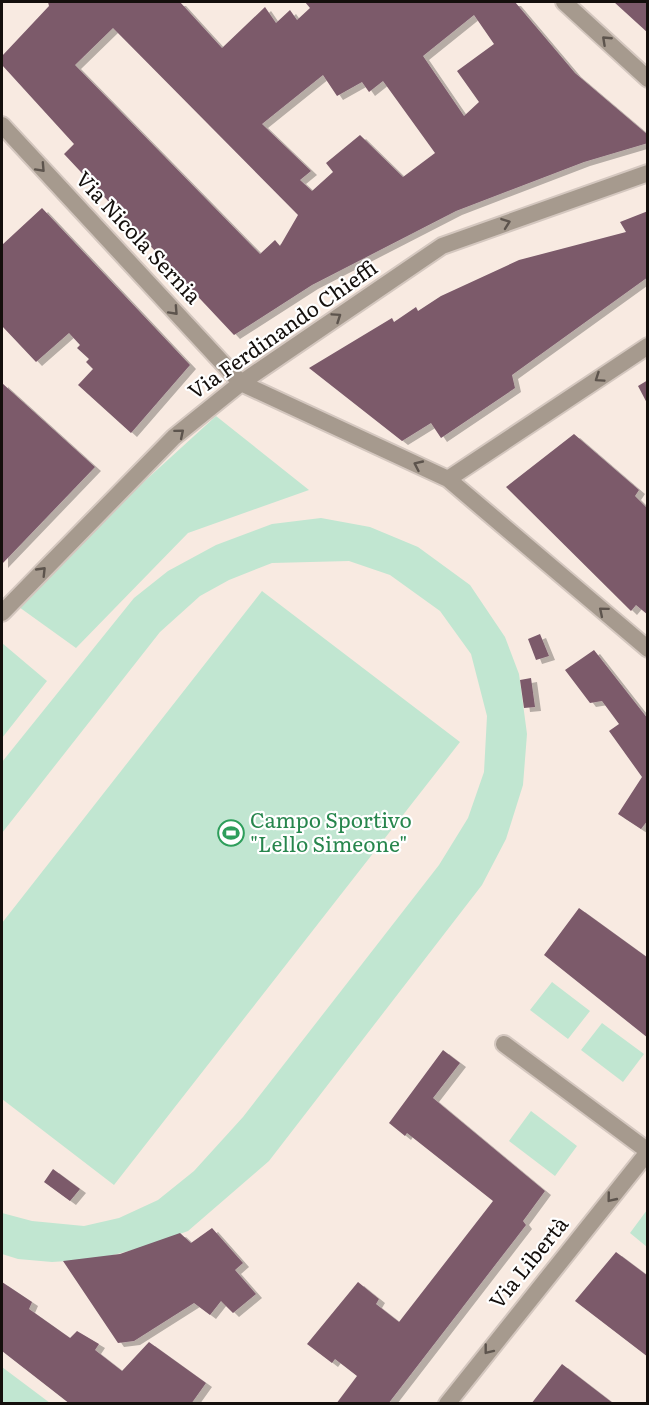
<svg xmlns="http://www.w3.org/2000/svg" width="649" height="1405" font-family="Literata,serif">
<style>
.green{fill:#c1e6d1}
.building{fill:#7b5a6b;fill-rule:evenodd;filter:url(#shadow)}
.lines{fill:none;stroke-linecap:round;stroke-linejoin:round}
.minor-casing{stroke:#d4c7bf;stroke-width:20}
.minor{stroke:#a69a8e;stroke-width:16}
.oneway{stroke:#5d544d}
.labels{text-anchor:middle;stroke-width:4.5;stroke-linejoin:round;paint-order:stroke}
.street-label{font-size:21px;fill:#140f0c;stroke:#fff}
.leisure-label{font-size:21px;fill:#27864d;stroke:#fff;text-anchor:start}
</style>
<defs>
<filter id="shadow"><feDropShadow dx="6" dy="4" stdDeviation="0" flood-color="#0004"/></filter>
</defs>
<rect width="100%" height="100%" fill="#f8eae1"/>
<path class="green" d="M216,416L309,490L188,533L76,648L12,602Z
M321,518L370,527L418,547L470,585L505,637L519,674L527,734L523,785L506,839L482,885L269,1161L188,1231L144,1247L98,1259L52,1262L18,1259L2,1254V1213L32,1221L84,1226L119,1218L158,1200L194,1171L243,1117L439,865L468,818L484,772L487,716L471,654L440,611L390,575L349,561L272,563L229,580L200,596L160,632L2,833V762L134,598L168,571L216,545L272,524Z
M262,591L460,742L114,1185L2,1099V923Z
M2,643L47,681L2,738Z
M552,982L590,1011L568,1039L530,1010Z
M602,1023L644,1054L623,1082L581,1050Z
M531,1111L577,1146L555,1176L509,1141Z
M647,1210V1247L630,1233Z
M2,1367L50,1403H2Z"/>
<path class="building" d="M48,2H180L222,48L265,7L276,23L290,10L297,20L310,8L305,2H515L575,73L648,135V143L584,162L456,211L312,285L234,335L64,154L74,144L2,65V56L49,6ZM474,15L494,44L457,71L479,102L464,116L423,56ZM113,28L298,215L280,246L275,240L260,254L75,65ZM323,75L337,96L362,82L369,92L383,81L435,153L403,177L360,135L326,163L333,172L312,191L300,180L311,171L262,124Z
M614,2H648V33Z
M42,208L190,365L131,433L78,385L93,369L86,362L89,359L77,348L80,345L69,333L36,362L2,326V245Z
M648,211V277L512,375L515,388L441,438L431,423L402,441L309,368L392,318L394,322L416,307L418,311L441,296L519,260L626,232L620,222Z
M648,380V405L638,386Z
M2,383L95,467L2,564Z
M574,434L639,490L635,496L648,509V615L636,605L631,611L506,487Z
M540,634L549,656L536,660L528,639Z
M594,650L648,719V820L641,829L618,814L642,777L609,731L619,724L602,701L590,703L565,670Z
M531,678L535,707L524,708L520,680Z
M579,908L648,958V1038L544,955Z
M443,1050L460,1063L433,1098L545,1191L523,1221L526,1225L388,1404H336L357,1376L335,1359L332,1363L307,1344L358,1282L379,1299L376,1304L399,1322L493,1201L407,1133L405,1136L389,1123Z
M53,1169L80,1189L70,1201L44,1182Z
M212,1228L243,1263L235,1270L256,1294L233,1313L221,1301L210,1315L194,1303L134,1341L118,1343L63,1261L120,1254L180,1233L191,1243Z
M616,1252L648,1276V1357L575,1301Z
M2,1282L32,1302L29,1309L70,1338L77,1331L99,1344L95,1350L122,1371L149,1342L206,1383L191,1404H70L2,1351Z
M562,1364L614,1404H531Z"/>
<g class="lines">
<g class="minor-casing">
<path id="minor" d="M564,2L648,79
M2,125L241,383L448,479L648,649
M448,479L648,346
M2,613L174,437L241,383L442,246L648,173
M504,1044L648,1151
M447,1404L648,1152"/>
</g>
<use href="#minor" class="minor"/>
</g>
<defs><path id="oneway-chevron" d="M-2-3.5L2.5 0L-2 3.5" fill="none" stroke-width="1.6" stroke-linecap="round" stroke-linejoin="round" transform="scale(1.5)"/></defs>
<g class="oneway">
<use href="#oneway-chevron" transform="translate(606 40) rotate(-137)"/>
<use href="#oneway-chevron" transform="translate(41 168) rotate(47)"/>
<use href="#oneway-chevron" transform="translate(506 223) rotate(-20)"/>
<use href="#oneway-chevron" transform="translate(174 311) rotate(47)"/>
<use href="#oneway-chevron" transform="translate(337 317) rotate(-34)"/>
<use href="#oneway-chevron" transform="translate(599 378) rotate(146)"/>
<use href="#oneway-chevron" transform="translate(180 433) rotate(-40)"/>
<use href="#oneway-chevron" transform="translate(418 465) rotate(-155)"/>
<use href="#oneway-chevron" transform="translate(42 571) rotate(-46)"/>
<use href="#oneway-chevron" transform="translate(603 611) rotate(-140)"/>
<use href="#oneway-chevron" transform="translate(611 1198) rotate(129)"/>
<use href="#oneway-chevron" transform="translate(488 1350) rotate(128)"/>
</g>
<defs>
<g id="stadium-ring" transform="scale(1.35)"><circle r="9.5" fill="#fff" stroke="#2e9e5b" stroke-width="1.5"/><path d="M0-5a6.5 5 0 1 0 0 10a6.5 5 0 1 0 0-10ZM-3.5-1.8h7v3.6h-7Z" fill="#2e9e5b"/></g>
</defs>
<g fill-rule="evenodd">
<use href="#stadium-ring" x="231" y="833"/>
</g>
<g class="labels">
<g class="street-label">
<text transform="translate(138 238) rotate(47)" y="7">Via Nicola Sernia</text>
<text transform="translate(283 330) rotate(-35)" y="7">Via Ferdinando Chieffi</text>
<text transform="translate(529 1263) rotate(-51)" y="7">Via Libertà</text>
</g>
<g class="leisure-label">
<text x="250" y="828">Campo Sportivo<tspan x="250" dy="24">"Lello Simeone"</tspan></text>
</g>
</g>
<rect width="649" height="1405" fill="none" stroke="#140f0c" stroke-width="6"/>
</svg>
